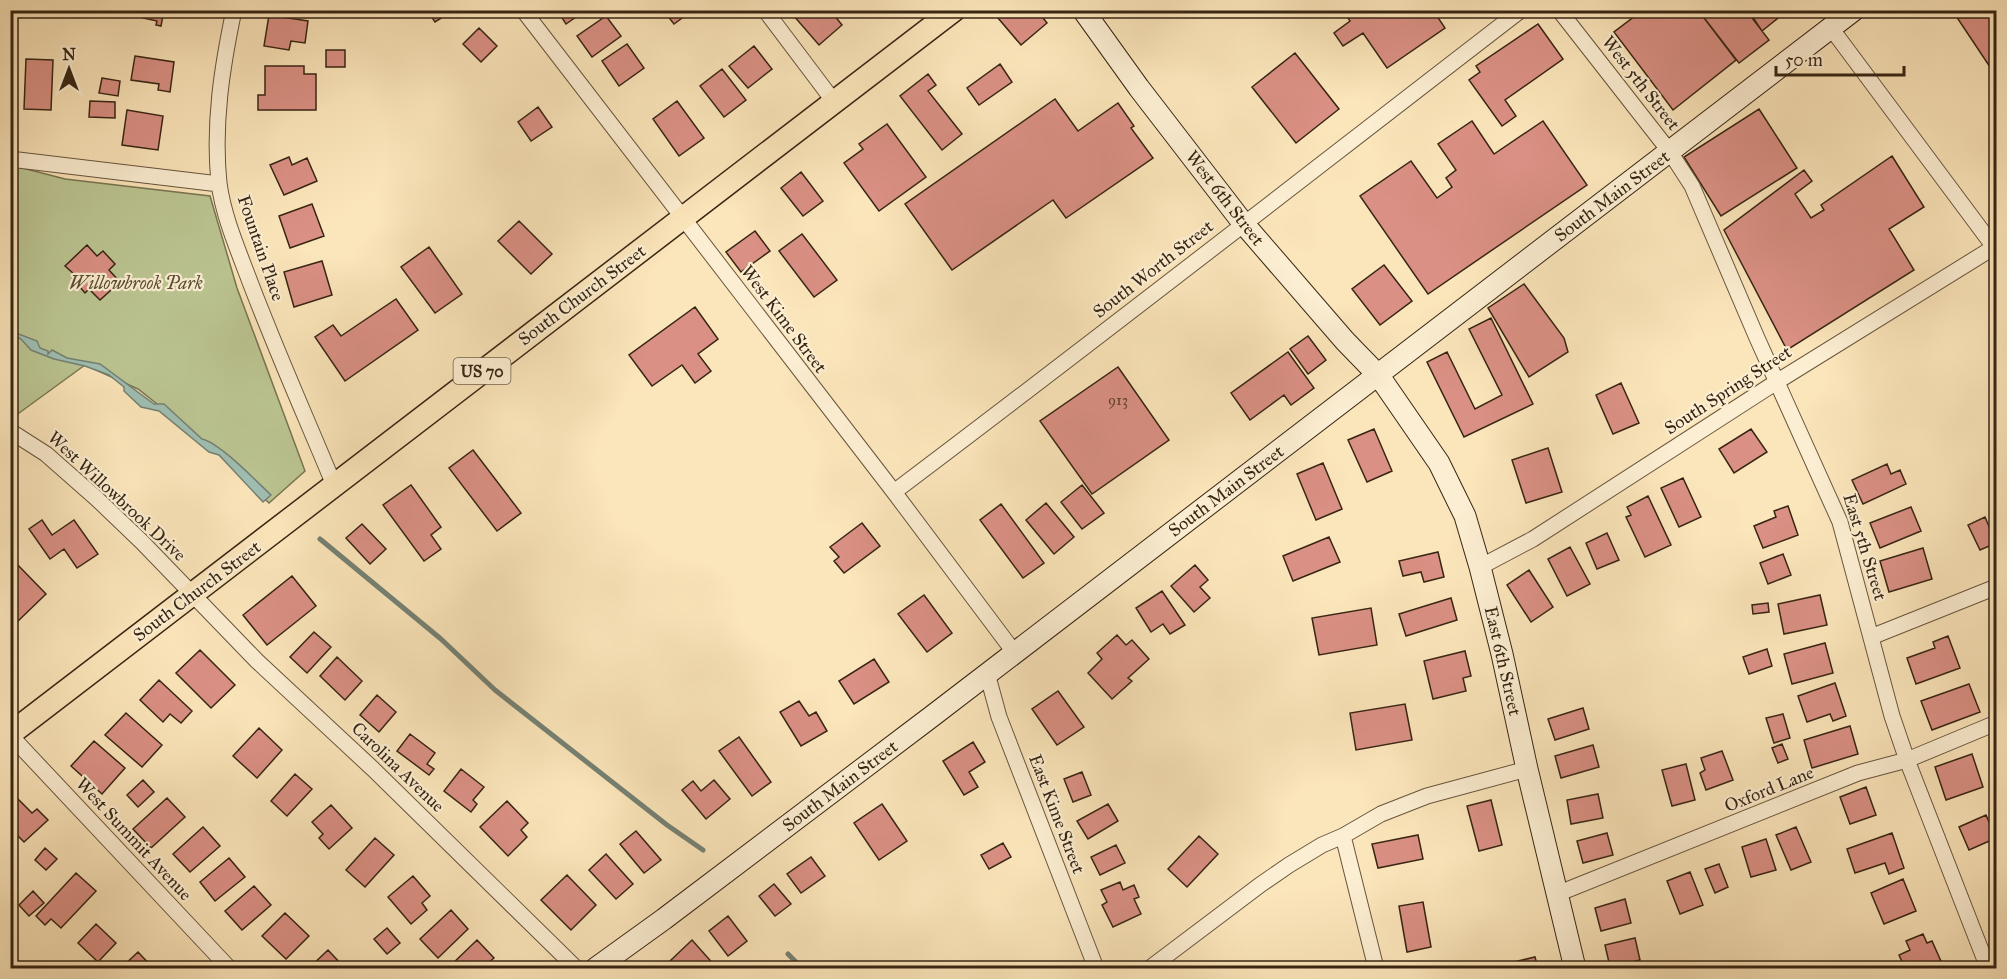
<svg xmlns="http://www.w3.org/2000/svg" width="2007" height="979" font-family="'IM FELL Great Primer',serif">
<style>
.green{fill:#bbc592;stroke:#797552;stroke-width:1.5}
.water{fill:#9fbfb3;stroke:#758173;stroke-width:1.5}
.lines{fill:none;stroke-linecap:round;stroke-linejoin:round}
.stream{stroke:#758173;stroke-width:5}
.building{fill:#da9084;stroke:#372513;stroke-width:1.5}
.street-casing{stroke:#68553d;stroke-width:17}
.secondary-casing{stroke:#372513;stroke-width:23}
.primary-casing{stroke:#372513;stroke-width:25}
.street{stroke:#fceed2;stroke-width:15}
.secondary{stroke:#fceed2;stroke-width:21}
.primary{stroke:#fbe5ba;stroke-width:22}
.labels{text-anchor:middle;stroke-width:4.5;stroke-linejoin:round;paint-order:stroke}
.number-label{font-size:15px;fill:#60402f}
.shield{fill:#fceed2;stroke:#72614c;stroke-width:1.5}
.shield-label{font-size:16px;font-weight:bold;fill:#372513}
.street-label{font-size:18px;fill:#372513;stroke:#fceed2}
.park-label{font-size:18px;font-style:italic;fill:#584d33;stroke:#fceed2}
</style>
<rect width="100%" height="100%" fill="#fbe5ba"/>
<filter id="stains"><feTurbulence type="fractalNoise" baseFrequency=".00333" numOctaves="4"/><feColorMatrix values="0 0 0 0 .2 0 0 0 0 .09 0 0 0 0 .02 0 0 0 .5 -.17"/></filter>
<radialGradient id="worn" r=".72"><stop offset=".6" stop-color="#630" stop-opacity="0"/><stop offset="1" stop-color="#630" stop-opacity=".3"/></radialGradient>
<path class="green" d="M11,165L65,179L210,196L237,288L305,471L269,503L210,446L138,389L85,365L15,416L11,414Z"/>
<path class="water" d="M11,324L15,328L16,333L37,341L40,348L48,351V354L52,350L67,358L100,364L154,404H164L202,439C220,443 256,481 271,495L263,502L219,455L209,452L159,411L141,407L124,391V387L109,375L85,366L54,359L31,350L21,339L11,334Z"/>
<g class="lines">
<path class="stream" d="M320,539L441,639L495,690L667,825L703,850
M788,954L802,968"/>
</g>
<path class="building" d="M144,10H164L161,26L156,25L157,21L143,18Z
M427,10H454L435,22Z
M557,10H586L566,24Z
M663,10H693L674,24Z
M797,10H830L842,25L819,45L793,15Z
M1007,10H1037L1047,23L1021,45L998,18Z
M1343,10H1433L1445,28L1387,68L1363,33L1343,46L1334,33L1350,21Z
M1643,10H1698L1736,60L1673,110L1614,32Z
M1698,10H1746L1769,40L1739,63Z
M1748,10H1788L1762,31Z
M1952,10H1996V76Z
M269,15L308,21L305,43L291,41L289,50L264,46Z
M606,16L621,36L592,57L577,36Z
M1538,24L1563,59L1505,100L1516,116L1502,126L1469,80L1480,72L1476,66Z
M479,28L497,46L481,62L463,44Z
M627,44L644,68L619,86L602,61Z
M754,46L772,69L748,88L729,66Z
M326,50H345V67H326Z
M1295,53L1339,109L1296,143L1252,87Z
M135,56L174,62L170,92L158,90L159,84L131,80Z
M26,59L53,60L51,110L24,109Z
M1000,64L1012,82L979,105L967,88Z
M265,66H304V74H316V110H258V95H265Z
M722,69L746,100L724,117L700,86Z
M928,74L936,85L928,91L962,134L942,150L900,96Z
M102,78L120,81L118,96L99,93Z
M1055,99L1078,131L1118,103L1134,126L1131,128L1153,158L1066,218L1053,200L952,270L905,204Z
M90,101L115,102V118L89,117Z
M677,101L704,138L679,156L653,119Z
M538,107L552,127L531,141L518,122Z
M1759,109L1797,168L1721,216L1684,157Z
M127,110L163,116L158,150L122,145Z
M1472,121L1494,154L1543,121L1587,185L1428,294L1360,196L1411,161L1437,198L1452,187L1446,178L1456,170L1438,144Z
M887,124L926,177L879,211L844,163L863,149L859,144Z
M1892,156L1924,207L1889,229L1914,270L1787,350L1724,230L1804,170L1812,181L1795,194L1811,218L1824,210L1821,205Z
M289,157L292,165L307,158L317,181L284,195L270,165Z
M801,172L823,201L803,216L781,188Z
M312,204L324,236L290,248L279,216Z
M519,221L552,254L531,274L498,241Z
M755,231L770,251L741,272L726,252Z
M802,234L837,280L814,297L779,251Z
M87,245L97,256L103,251L115,264L109,270L120,282L100,300L89,289L85,293L72,278L75,275L65,266Z
M429,247L462,294L435,313L401,267Z
M322,261L332,295L294,307L284,272Z
M1384,265L1412,301L1380,325L1352,289Z
M1524,284L1564,338L1568,352L1529,377L1488,308Z
M396,299L418,330L345,381L315,337L333,325L341,336Z
M695,307L718,339L698,354L711,371L695,383L682,365L652,386L629,355Z
M1491,318L1533,404L1464,437L1427,362L1447,352L1475,409L1502,395L1469,329Z
M1308,336L1326,360L1308,374L1290,349Z
M1288,352L1314,388L1291,405L1284,395L1250,420L1231,393Z
M1118,367L1169,440L1092,494L1040,421Z
M1621,383L1639,423L1613,434L1596,395Z
M1374,429L1392,471L1367,482L1348,440Z
M1751,429L1767,452L1734,473L1719,449Z
M1548,448L1562,492L1526,503L1512,460Z
M473,450L521,513L497,531L449,468Z
M1323,463L1342,509L1316,520L1297,474Z
M1887,464L1891,474L1900,470L1906,484L1863,504L1852,480Z
M1683,478L1701,517L1679,527L1661,488Z
M411,485L441,527L431,535L441,549L424,561L383,505Z
M1082,485L1104,513L1082,529L1061,502Z
M1648,496L1671,545L1645,557L1626,517L1631,515L1627,507Z
M1046,503L1074,537L1054,554L1026,520Z
M1001,504L1044,563L1023,578L980,520Z
M1788,506L1798,535L1763,548L1754,526L1776,517L1774,511Z
M1911,507L1921,531L1880,548L1870,523Z
M1985,517L1996,543L1980,550L1968,525Z
M42,520L52,535L74,520L98,554L77,568L64,549L50,559L29,529Z
M862,523L880,546L844,573L834,561L839,557L830,547Z
M362,524L386,549L370,564L346,538Z
M1607,533L1619,560L1597,569L1586,543Z
M1329,537L1340,562L1293,581L1283,556Z
M1570,547L1590,584L1567,596L1548,559Z
M1923,548L1932,579L1889,592L1880,561Z
M1438,552L1444,577L1424,582L1421,572L1403,576L1399,561Z
M1783,554L1791,575L1768,584L1760,563Z
M14,561L46,594L16,623L10,617V564Z
M1195,565L1208,580L1200,587L1210,598L1194,612L1171,586Z
M1529,570L1553,607L1531,622L1507,585Z
M292,576L316,606L267,645L243,615Z
M1162,591L1185,625L1170,634L1163,624L1151,632L1136,608Z
M924,595L952,633L927,652L898,614Z
M1820,595L1827,625L1784,634L1778,604Z
M1451,598L1457,620L1406,636L1399,614Z
M1768,603L1769,612L1753,614L1752,605Z
M1371,608L1377,645L1319,655L1312,618Z
M314,632L331,647L307,673L290,657Z
M1117,635L1126,645L1132,640L1149,659L1128,678L1132,681L1112,699L1088,673L1102,659L1097,653Z
M1948,636L1960,668L1916,684L1907,658L1935,648L1933,642Z
M1825,643L1833,673L1792,684L1784,654Z
M1767,649L1772,666L1749,674L1743,657Z
M200,650L235,685L211,708L176,673Z
M1465,651L1471,676L1463,678L1466,691L1433,699L1424,661Z
M337,657L362,681L345,700L320,676Z
M874,659L889,682L854,704L839,681Z
M159,680L192,711L181,723L170,714L163,722L140,700Z
M1835,683L1846,716L1833,721L1830,714L1807,722L1798,696Z
M1969,684L1980,712L1932,730L1921,701Z
M1058,691L1084,727L1057,745L1032,709Z
M377,695L396,712L379,732L360,715Z
M799,701L809,716L816,712L827,731L801,746L780,712Z
M1405,704L1412,740L1356,750L1350,713Z
M1583,708L1589,729L1555,740L1548,719Z
M126,713L162,745L142,767L105,735Z
M1783,714L1790,738L1774,743L1766,718Z
M1850,726L1858,754L1812,768L1804,740Z
M259,728L282,750L257,778L233,756Z
M410,734L435,753L427,764L434,769L429,775L397,751Z
M739,737L771,782L752,796L719,751Z
M94,741L125,768L102,794L71,766Z
M973,742L985,762L969,772L978,787L964,795L943,761Z
M1782,744L1788,759L1778,763L1772,748Z
M1593,745L1599,767L1561,778L1555,756Z
M1722,751L1733,780L1706,790L1700,773L1705,770L1701,758Z
M1972,754L1983,787L1946,800L1935,767Z
M1686,764L1695,800L1672,806L1662,770Z
M461,769L484,787L473,800L477,804L471,812L444,791Z
M1082,772L1091,795L1073,802L1064,779Z
M295,774L312,789L287,816L271,801Z
M143,780L154,792L138,807L127,795Z
M714,780L730,799L706,819L682,790L693,781L701,791Z
M1866,787L1876,815L1850,824L1840,797Z
M10,791L32,813L37,809L48,820L24,842L10,828Z
M1598,794L1603,818L1571,824L1567,800Z
M167,798L185,817L151,848L133,829Z
M1491,800L1502,845L1479,851L1467,806Z
M507,801L528,823L521,830L527,837L508,856L480,827Z
M882,804L907,841L879,860L854,823Z
M1108,804L1118,821L1088,839L1077,821Z
M331,805L352,828L329,849L319,838L323,834L312,822Z
M1986,815L1996,838L1969,850L1959,827Z
M203,827L220,846L190,872L173,854Z
M1796,827L1811,862L1791,870L1776,835Z
M636,831L661,860L644,873L620,844Z
M1607,833L1613,855L1583,863L1577,841Z
M1892,833L1904,868L1889,874L1885,863L1855,873L1847,849Z
M1418,835L1423,859L1378,868L1372,844Z
M1199,836L1218,854L1187,887L1168,869Z
M375,838L394,855L365,887L346,870Z
M1766,839L1776,870L1751,877L1742,847Z
M1003,843L1011,857L989,869L981,855Z
M1116,845L1125,863L1100,875L1091,857Z
M45,848L57,859L46,870L35,860Z
M606,854L633,884L616,899L589,870Z
M811,857L825,876L801,893L787,874Z
M229,858L245,877L215,901L200,882Z
M1719,864L1728,887L1715,893L1705,869Z
M1690,872L1703,905L1680,914L1667,881Z
M76,873L96,891L61,928L51,919L45,925L36,916Z
M567,875L596,905L571,930L541,900Z
M413,876L430,896L422,903L427,910L411,924L388,897Z
M1903,879L1916,911L1884,924L1871,893Z
M1120,882L1123,890L1134,885L1139,897L1134,899L1141,914L1113,927L1102,905L1107,902L1101,890Z
M774,884L791,904L775,916L759,896Z
M254,886L271,905L242,930L225,911Z
M33,891L44,903L29,916L19,905Z
M1625,899L1631,923L1601,931L1595,908Z
M1423,902L1431,947L1407,952L1399,906Z
M451,910L468,929L438,958L420,939Z
M285,913L309,936L286,959L262,936Z
M728,916L747,941L728,956L709,931Z
M96,924L116,943L98,962L78,943Z
M387,928L400,943L387,954L374,939Z
M1923,934L1927,943L1932,941L1944,968H1913L1911,963L1904,966L1899,955L1910,950L1906,941Z
M1635,938L1640,960L1610,967L1605,945Z
M477,940L494,958L482,968H448Z
M692,940L716,967L714,968H677L670,961Z
M328,950L341,964L336,968H309Z
M138,952L153,968H121Z
M1535,957L1538,968H1497V966Z"/>
<g class="lines">
<g class="street-casing">
<path id="street" d="M234,10C222,67 213,124 219,183C223,214 236,245 247,274C274,346 305,415 334,485
M523,10L894,492L1014,652
M765,10L835,103
M1559,10L1670,152L1692,186L1757,338L1840,522L1892,716L1907,760L1988,968
M1831,28L1994,247
M10,159L219,184
M10,431L46,454L96,498L142,542L257,661L373,769L576,968
M894,492C1105,333 1312,171 1521,10
M1480,567L1533,539L1778,381L1996,246
M1871,637L1996,587
M987,673L999,717L1096,968
M10,735L229,968
M1343,836L1376,968
M1557,894L1858,773L1907,760L1996,723
M1150,968L1260,885L1289,865L1322,845L1343,836L1381,814L1427,796L1527,769"/>
</g>
<g class="secondary-casing">
<path id="secondary" d="M1083,10L1139,88L1243,223L1345,341L1379,376L1439,463L1465,516L1480,567L1502,654L1527,769L1575,968
M596,968L664,919L931,717L1854,10"/>
</g>
<g class="primary-casing">
<path id="primary" d="M10,734L954,10"/>
</g>
<use href="#street" class="street"/>
<use href="#secondary" class="secondary"/>
<use href="#primary" class="primary"/>
</g>
<g class="labels">
<g class="number-label">
<text x="1118" y="405">913</text>
</g>
<rect class="shield" x="453.5" y="358" width="57" height="26" rx="4.5"/>
<g class="shield-label">
<text x="482" y="377">US 70</text>
</g>
<g class="street-label">
<text transform="translate(1641 83) rotate(52)" y="6">West 5th Street</text>
<text transform="translate(1612 196) rotate(-37)" y="6">South Main Street</text>
<text transform="translate(1225 198) rotate(52)" y="6">West 6th Street</text>
<text transform="translate(261 248) rotate(71)" y="6">Fountain Place</text>
<text transform="translate(1153 269) rotate(-38)" y="6">South Worth Street</text>
<text transform="translate(582 295) rotate(-37)" y="6">South Church Street</text>
<text transform="translate(784 319) rotate(53)" y="6">West Kime Street</text>
<text transform="translate(1728 390) rotate(-33)" y="6">South Spring Street</text>
<text transform="translate(1226 491) rotate(-37)" y="6">South Main Street</text>
<text transform="translate(117 496) rotate(43)" y="6">West Willowbrook Drive</text>
<text transform="translate(1865 547) rotate(73)" y="6">East 5th Street</text>
<text transform="translate(197 591) rotate(-37)" y="6">South Church Street</text>
<text transform="translate(1503 661) rotate(77)" y="6">East 6th Street</text>
<text transform="translate(398 767) rotate(44)" y="6">Carolina Avenue</text>
<text transform="translate(840 786) rotate(-37)" y="6">South Main Street</text>
<text transform="translate(1769 789) rotate(-22)" y="6">Oxford Lane</text>
<text transform="translate(1057 814) rotate(69)" y="6">East Kime Street</text>
<text transform="translate(134 839) rotate(47)" y="6">West Summit Avenue</text>
</g>
<g class="park-label">
<text x="136" y="289">Willowbrook Park</text>
</g>
</g>
<rect width="2007" height="979" fill="none" stroke="#fbe5ba" stroke-width="36"/>
<rect x="12" y="12" width="1983" height="955" fill="none" stroke="#372513" stroke-width="3"/>
<rect x="18" y="18" width="1971" height="943" fill="none" stroke="#372513" stroke-width="1.5"/>
<g transform="translate(69 69)" stroke="#fceed2" stroke-width="4.5" paint-order="stroke">
<path d="M0-4.5L10 22L0 15L-10 22Z" fill="#372513"/>
<text y="-9" font-size="16" font-weight="bold" text-anchor="middle" fill="#372513">N</text>
</g>
<path d="M1776 66v9h128v-9" fill="none" stroke="#372513" stroke-width="3"/>
<text x="1785" y="66" font-size="18" fill="#372513" stroke="#fceed2" stroke-width="4.5" paint-order="stroke">50 m</text>
<rect width="100%" height="100%" filter="url(#stains)"/>
<rect width="100%" height="100%" fill="url(#worn)"/>
</svg>
